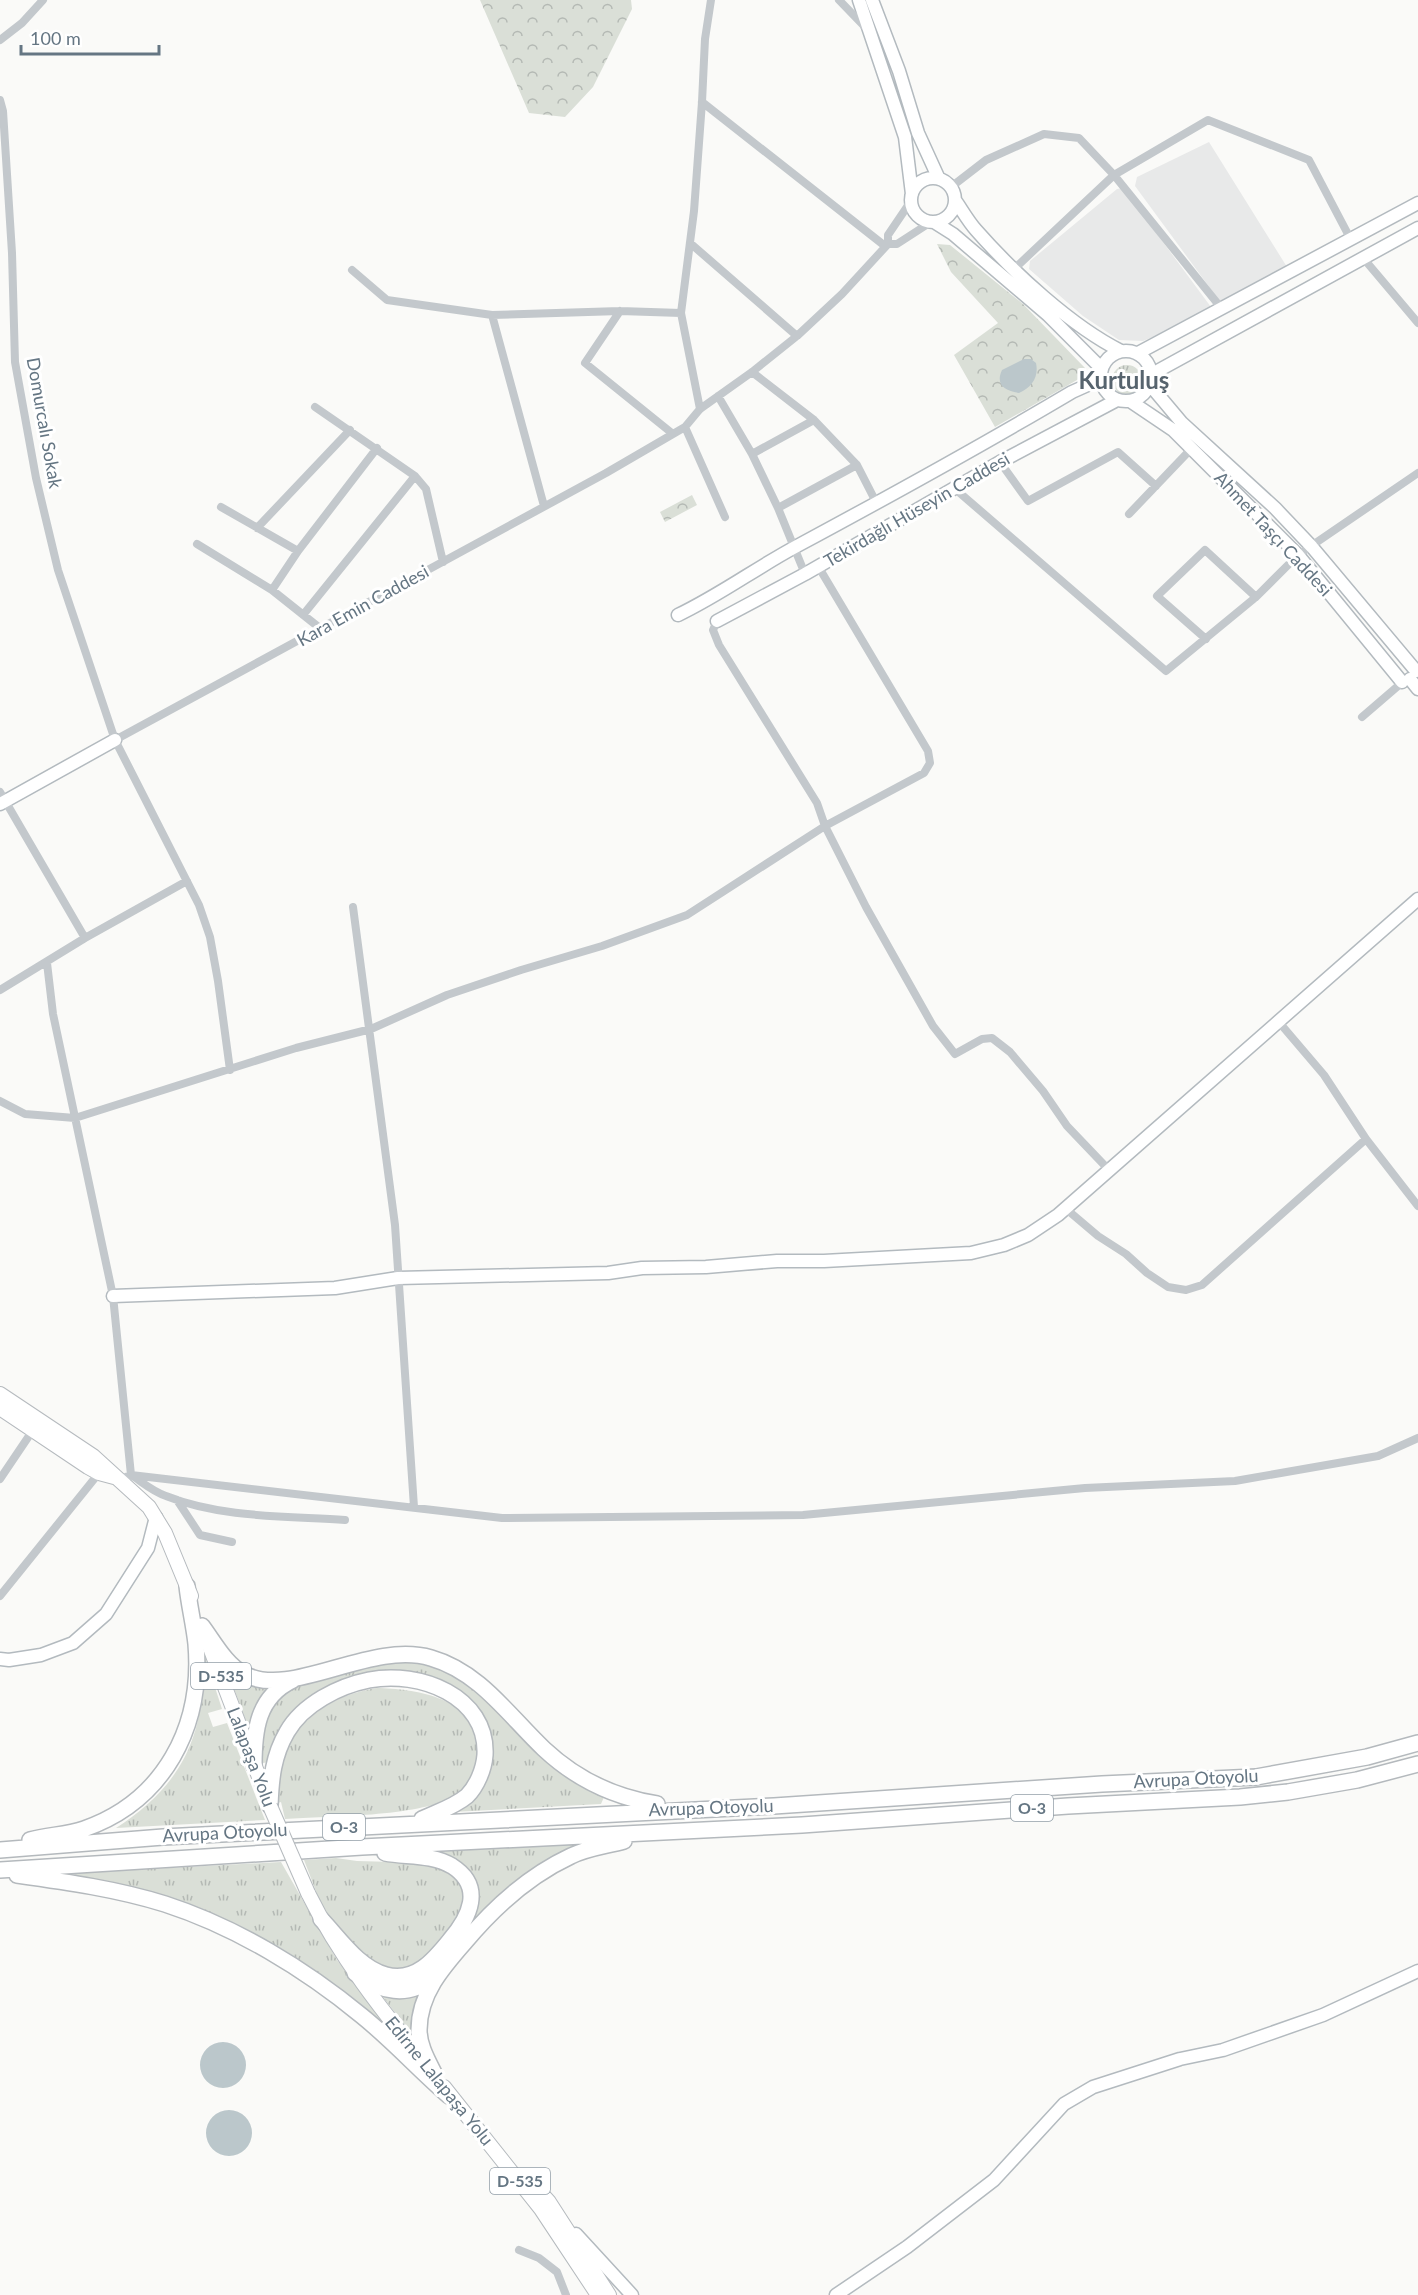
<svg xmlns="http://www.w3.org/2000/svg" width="1418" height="2295" font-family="Lato,sans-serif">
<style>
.built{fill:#e8e9e9}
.grass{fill:url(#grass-tufts)}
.forest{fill:url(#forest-crowns)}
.water{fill:#bbc7cb}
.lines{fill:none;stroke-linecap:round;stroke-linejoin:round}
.secondary-casing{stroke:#b3babf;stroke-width:15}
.primary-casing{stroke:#b5babe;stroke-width:16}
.highway-casing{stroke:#b4b9bd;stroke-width:18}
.street{stroke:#c3c8cc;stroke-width:8}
.secondary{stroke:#fff;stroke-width:12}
.primary{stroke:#fff;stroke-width:14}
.highway{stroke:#fff;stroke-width:15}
.primary-bridge-casing{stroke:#b5babe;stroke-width:16;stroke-linecap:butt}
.primary-bridge{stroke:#fff;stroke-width:14}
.labels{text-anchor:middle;stroke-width:6;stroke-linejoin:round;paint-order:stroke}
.shield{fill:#fff;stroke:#939fa8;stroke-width:1.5}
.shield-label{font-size:16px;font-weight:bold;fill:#657683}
.street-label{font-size:18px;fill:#657683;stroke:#fff}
.district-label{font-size:24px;font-weight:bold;fill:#57646e;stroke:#fff}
</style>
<defs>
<pattern id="grass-tufts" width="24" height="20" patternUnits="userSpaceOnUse" patternTransform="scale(1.5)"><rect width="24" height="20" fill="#dadfd7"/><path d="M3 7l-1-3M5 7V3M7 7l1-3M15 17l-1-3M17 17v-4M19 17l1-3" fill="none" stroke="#b4b9b4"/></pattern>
<pattern id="forest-crowns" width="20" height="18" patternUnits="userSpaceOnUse" patternTransform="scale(1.5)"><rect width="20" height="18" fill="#dadfd7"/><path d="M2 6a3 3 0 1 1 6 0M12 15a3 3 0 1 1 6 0" fill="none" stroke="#b4b9b4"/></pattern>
</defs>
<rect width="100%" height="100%" fill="#fafaf8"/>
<path class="built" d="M1209,142L1287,267L1221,303L1135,186L1137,177Z
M1123,188L1211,307L1209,314L1143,341L1119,340L1083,316L1029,269L1030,261L1117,189Z"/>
<path class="grass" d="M1112 380a15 15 0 1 1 30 0a15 15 0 1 1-30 0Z
M202,1647L222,1709L208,1713L213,1727L227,1723L265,1820L116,1828C186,1783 208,1729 202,1647Z
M409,1658L456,1672L604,1797L601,1804L453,1812C462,1805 474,1797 481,1789C488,1780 492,1765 493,1754C496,1711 454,1680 415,1673C393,1668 373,1677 352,1683C300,1699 286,1709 269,1762L263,1763L260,1742L269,1707L290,1687L307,1681Z
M226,1667L276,1685L250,1732Z
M377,1688C414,1689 471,1696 476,1742C477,1748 478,1754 477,1760C474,1776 469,1788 453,1797C417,1817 329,1816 285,1819L281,1802L278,1803C275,1770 283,1753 299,1726L301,1727C322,1704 346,1693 377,1688Z
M579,1844L527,1873L474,1923L471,1920L476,1896L430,1852Z
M336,1858L357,1861L432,1863L456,1876L465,1894L462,1914L427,1957L415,1967L397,1971L380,1967L355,1948L330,1918L319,1899L304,1860Z
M281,1862L337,1960L386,2025L383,2028L279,1951L76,1878L75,1873Z
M423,1990L412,2035L380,1993Z"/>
<path class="forest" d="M480,0H631L632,9L593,87L565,117L529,113Z
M937,244L950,245L1023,304L1085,368L1084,376L995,427L954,355L998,323L951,272Z
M692,495L697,505L665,522L660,512Z"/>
<path class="water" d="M1024,359H1031L1036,363C1039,377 1032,387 1019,393C1005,391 995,385 1002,370Z
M200 2065a23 23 0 1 1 46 0a23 23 0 1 1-46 0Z
M206 2133a23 23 0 1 1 46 0a23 23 0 1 1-46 0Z"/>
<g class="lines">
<g class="secondary-casing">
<path id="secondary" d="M859,0L905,137L912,194
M872,0L899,71L918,133L939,179
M911 200a22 22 0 1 1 44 0a22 22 0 1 1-44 0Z
M955,200C962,210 968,221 976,230C1013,272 1071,326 1121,351
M934,222L953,234L1048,315L1102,369
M1101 376a25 25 0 1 1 50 0a25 25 0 1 1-50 0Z
M1138,353L1418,203
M1152,374L1418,228
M1150,385L1182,423L1275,508L1312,547L1416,671
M1130,401L1173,430L1298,555L1402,682
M678,615C720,595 756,568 797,546C890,496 981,446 1072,392L1101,379
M717,621L805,574L1000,462L1117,400
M1410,679L1418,689
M0,804L115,740
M113,1296L335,1288L398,1278L608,1273L642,1268L706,1267L777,1261H824L971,1253L1004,1245L1028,1235L1058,1215L1418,899
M0,1659L9,1660L41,1655L73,1643L106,1614L148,1548L156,1517
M576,2234L632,2295
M836,2295L907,2247L994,2180L1064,2104L1093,2087L1180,2059L1223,2050L1323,2015L1418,1971"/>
</g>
<g class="primary-casing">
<path id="primary" d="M0,1394L93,1456L149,1507L165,1533L191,1596
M0,1408L88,1467L99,1473L114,1477
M206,1637L270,1806
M308,1893C339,1956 382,2011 427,2065
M444,2087L541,2209L598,2295
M529,2180L549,2202L609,2295"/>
</g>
<g class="highway-casing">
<path id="highway" d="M202,1626C214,1642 226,1665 244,1674C291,1700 370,1640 431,1658C480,1672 509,1716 544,1749C576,1779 613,1797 657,1804
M254,1766C254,1731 257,1697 293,1680
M270,1806C271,1779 273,1756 287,1732C303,1704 339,1686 369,1680C419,1670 488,1696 485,1755C484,1769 477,1786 467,1796C454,1807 437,1812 422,1819
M30,1840C48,1835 67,1835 84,1829C164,1801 203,1727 196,1644C194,1625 189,1605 187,1586
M0,1850L163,1837L774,1806L1102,1784L1256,1777L1367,1757L1418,1743
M0,1870L362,1847L802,1825L1068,1806L1240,1797L1288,1792L1357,1780L1418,1764
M17,1875C67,1882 117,1889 165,1904C236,1927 305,1969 362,2016C393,2041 419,2070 449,2096
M321,1919C340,1939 359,1968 386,1975C415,1983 434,1960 450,1940C469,1918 485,1887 452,1866C432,1854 407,1857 385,1853
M355,1973C380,1992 408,1999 434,1977
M434,2073C427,2059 419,2045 419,2030C419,1994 443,1967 465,1942C495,1906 528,1876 571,1856C587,1848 606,1846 624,1841"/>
</g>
<path class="street" d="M839,0L866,28
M0,40L22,23L43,0
M0,100L3,111L12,253L15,362L36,478L58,570L115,740L199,905L210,937L218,981L230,1070
M702,102L885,246
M951,187L986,160L1044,134L1079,138L1114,175L1014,269
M690,243L797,336
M888,244H897L931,222
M1364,259L1418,323
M352,270L387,300L492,315L620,311L681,313
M1222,309L1114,175L1208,120L1309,160L1350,238
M620,311L585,363L673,434
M492,315L544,506
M752,372L814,420L857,465L877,504
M718,396L752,454L778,508L805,574
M315,407L415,476L426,489L443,562
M700,409L681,313L694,211L702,102L705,39L711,0
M685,427L725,517
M752,454L814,420
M1000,462L1028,501L1118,452L1156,486
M954,488L1166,671L1256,597L1298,555L1418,473
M221,507L298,551
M778,508L857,465
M1129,514L1192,448
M257,528L350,430
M197,544L272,590L321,629
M272,590L298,551L377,448
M303,615L415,476
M717,621L713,630L719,645L817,803L825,826L866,907L933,1026L955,1054L982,1039L992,1038L1010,1052L1043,1091L1067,1126L1109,1170
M1206,639L1157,596L1205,550L1256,597
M1362,717L1405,680
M115,740L606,473L685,427L700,409L752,372L797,336L842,294L888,244V235L911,201
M0,792L85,938
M353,907L395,1225L414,1507
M47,963L53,1014L113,1296L131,1475C142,1482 153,1492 166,1496C221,1518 287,1516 345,1520
M0,990L85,938L187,881
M1278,1021L1324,1075L1366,1139L1418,1206
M0,1101L25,1114L75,1118L296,1048L371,1029L447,995L521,970L602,946L687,915L825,826L924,773L930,763L928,751L818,566
M1065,1208L1098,1236L1126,1254L1147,1273L1168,1287L1186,1290L1202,1285L1366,1139
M0,1479L33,1430
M118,1480L131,1475L502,1518L803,1515L1085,1488L1235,1481L1378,1456L1418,1438
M177,1500L200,1535L232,1542
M0,1596L99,1473
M519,2250L539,2258L557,2272L566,2295"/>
<use href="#secondary" class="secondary"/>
<use href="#primary" class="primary"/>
<use href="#highway" class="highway"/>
<g class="primary-bridge-casing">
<path id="primary-bridge" d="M270,1806L308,1893"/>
</g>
<use href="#primary-bridge" class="primary-bridge"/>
</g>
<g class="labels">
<g class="shield">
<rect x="191" y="1663" width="60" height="26" rx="4.5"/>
<rect x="1011" y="1795" width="42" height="26" rx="4.5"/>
<rect x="323" y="1814" width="42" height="26" rx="4.5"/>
<rect x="490" y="2168" width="60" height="26" rx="4.5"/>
</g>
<g class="shield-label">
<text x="221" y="1682">D-535</text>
<text x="1032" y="1814">O-3</text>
<text x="344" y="1833">O-3</text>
<text x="520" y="2187">D-535</text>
</g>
<g class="street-label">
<text transform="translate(44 423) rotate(80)" y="6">Domurcalı Sokak</text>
<text transform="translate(917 510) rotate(-30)" y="6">Tekirdağlı Hüseyin Caddesi</text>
<text transform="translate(1273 534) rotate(47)" y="6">Ahmet Taşçı Caddesi</text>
<text transform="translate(363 606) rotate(-29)" y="6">Kara Emin Caddesi</text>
<text transform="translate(251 1757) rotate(69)" y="6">Lalapaşa Yolu</text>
<text transform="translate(1196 1779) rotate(-3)" y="6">Avrupa Otoyolu</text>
<text transform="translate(711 1808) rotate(-2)" y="6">Avrupa Otoyolu</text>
<text transform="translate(225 1833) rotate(-3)" y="6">Avrupa Otoyolu</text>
<text transform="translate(439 2081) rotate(51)" y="6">Edirne Lalapaşa Yolu</text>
</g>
<g class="district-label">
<text x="1124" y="389">Kurtuluş</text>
</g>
</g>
<path d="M21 45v9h138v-9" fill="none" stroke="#657683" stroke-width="3"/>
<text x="30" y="45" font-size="18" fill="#657683" stroke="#ffffff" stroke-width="4.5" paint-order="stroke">100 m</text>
</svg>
